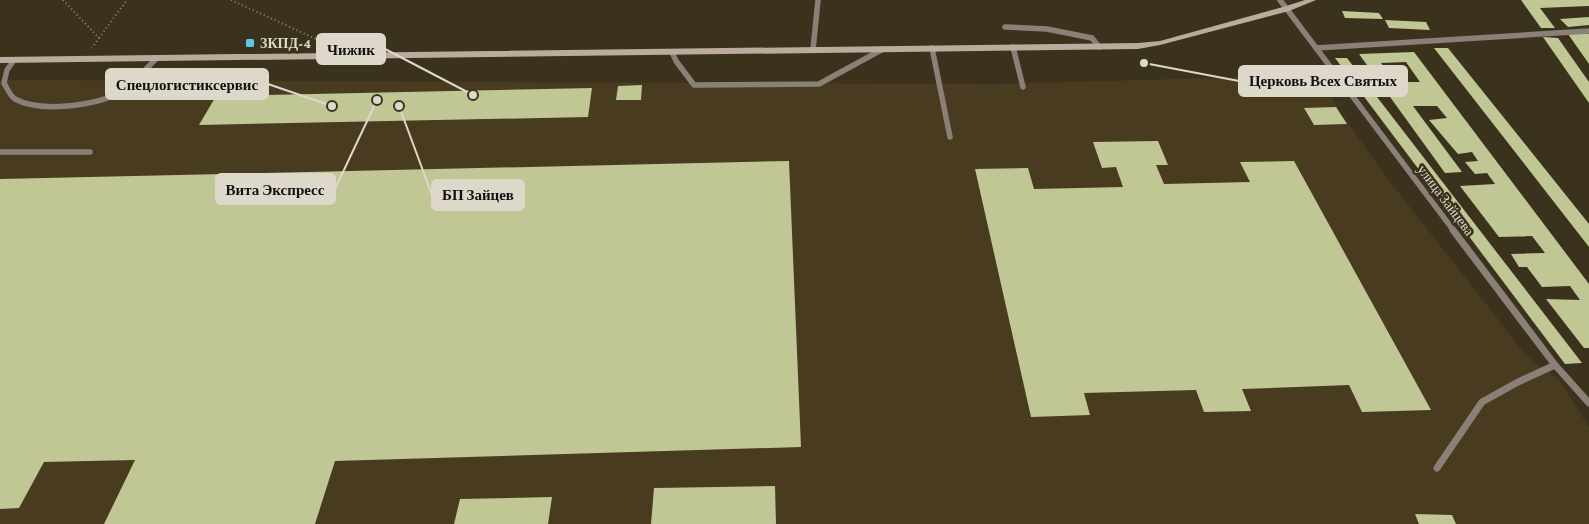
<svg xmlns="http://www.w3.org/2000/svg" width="1589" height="524" font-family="'Crimson Pro',serif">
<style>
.built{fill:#483b1f}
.building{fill:#c0c694;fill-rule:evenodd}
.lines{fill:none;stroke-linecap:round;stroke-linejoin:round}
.path{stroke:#918a79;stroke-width:2;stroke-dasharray:1 3;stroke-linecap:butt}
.lane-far1{stroke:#8a8078;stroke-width:5.5}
.lane{stroke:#8a8078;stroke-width:7}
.secondary{fill:#bbab9f;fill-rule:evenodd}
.poi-dot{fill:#5cc7e7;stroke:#3b321d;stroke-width:2}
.labels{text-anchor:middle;stroke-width:5;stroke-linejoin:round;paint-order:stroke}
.poi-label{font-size:14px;font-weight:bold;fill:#ded8cb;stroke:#3b321d;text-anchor:start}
.street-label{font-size:14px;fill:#ded8cb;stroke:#3b321d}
.leader{fill:none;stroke:#ded8cb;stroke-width:2}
.callout-dot{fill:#ded8cb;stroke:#3b321d;stroke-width:2}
.callout{fill:#ded8cb;stroke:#ded8cb;stroke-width:2}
.callout-label{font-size:15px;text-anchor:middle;font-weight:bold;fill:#111}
</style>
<rect width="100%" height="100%" fill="#3b321d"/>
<path class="built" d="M1319,75L1340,112L1391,183L1526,355L1559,380L1589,427V524H0V80L997,84Z"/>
<path class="building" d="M1521,0H1589V6L1540,8L1555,28H1541Z
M1342,11L1379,13L1383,19L1345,18Z
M1589,17V25L1568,27L1560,19Z
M1385,20L1426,22L1430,30L1389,28Z
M1568,34H1589V64Z
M1543,37L1558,38L1589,82V103Z
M1434,48H1448L1589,224V247Z
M1414,52L1589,284V348H1584L1546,299L1580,300L1570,286L1542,287L1527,267H1519L1511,254L1545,253L1532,236L1499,237L1460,186L1495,184L1487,173L1475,174L1465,162L1478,161L1472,152L1458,154L1429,120L1447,118L1437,106H1413L1462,172L1445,173L1359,54ZM1406,62L1420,82H1396L1381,63Z
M1335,58H1347L1582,363L1565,364Z
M642,85L641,100H616L618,86Z
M592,88L588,117L199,125L216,96Z
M1336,107L1347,124L1314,125L1304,108Z
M1158,141L1168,165H1156L1164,184L1250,182L1240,162L1294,161L1431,410L1362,412L1349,385L1242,389L1251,411L1204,412L1196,390L1084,393L1090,415L1031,417L975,169L1028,168L1034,189L1123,187L1116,167L1102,168L1093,142Z
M789,161L801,447L335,461L315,524H104L135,460L44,462L19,508L0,509V179Z
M775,486L776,524H651L654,488Z
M552,497L548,524H454L460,499Z
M1415,514L1452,515L1456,524H1419Z"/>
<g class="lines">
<path class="path" d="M63,0L99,38L92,48
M231,0L327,44
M99,38L127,0"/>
<path class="lane-far1" d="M1280,0L1454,231
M1005,27L1047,29L1092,38L1099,47
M1013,47L1023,87
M932,48L950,137
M1316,48L1589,31
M813,50L818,0
M672,52L676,61L694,85L819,84L883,49
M14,60L7,70L4,83C7,88 10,96 15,99C40,113 100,106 123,90C136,82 146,68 157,58
M0,152H90"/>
<path class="lane" d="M1453,230L1555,365L1589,403
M1437,468L1482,402L1518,382L1555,365"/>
<path class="secondary" d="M1305,0H1316L1289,11L1160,45L1138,49L0,63V57L1138,43L1160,41L1283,7Z"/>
</g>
<rect class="poi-dot" x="245" y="38" width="10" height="10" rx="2.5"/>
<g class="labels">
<g class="poi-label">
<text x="260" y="48">ЗКПД-4</text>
</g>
<g class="street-label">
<text transform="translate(1446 200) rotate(53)" y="5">улица Зайцева</text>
</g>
</g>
<path class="leader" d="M473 95L385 49M1144 63L1239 81M332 106L268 84M377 100L335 189M399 106L432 195"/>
<g class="callout-dot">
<circle cx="473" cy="95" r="5"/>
<circle cx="1144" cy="63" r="5"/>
<circle cx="332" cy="106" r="5"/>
<circle cx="377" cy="100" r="5"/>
<circle cx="399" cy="106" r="5"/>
</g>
<g class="callout">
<rect x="317" y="34" width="68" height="30" rx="5"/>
<rect x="1239" y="66" width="168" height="30" rx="5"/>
<rect x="106" y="69" width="162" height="30" rx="5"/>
<rect x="216" y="174" width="119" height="30" rx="5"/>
<rect x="432" y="180" width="92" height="30" rx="5"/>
</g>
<g class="callout-label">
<text x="351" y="55">Чижик</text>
<text x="1323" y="86">Церковь Всех Святых</text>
<text x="187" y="90">Спецлогистиксервис</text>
<text x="275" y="195">Вита Экспресс</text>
<text x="478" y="200">БП Зайцев</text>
</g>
</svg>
